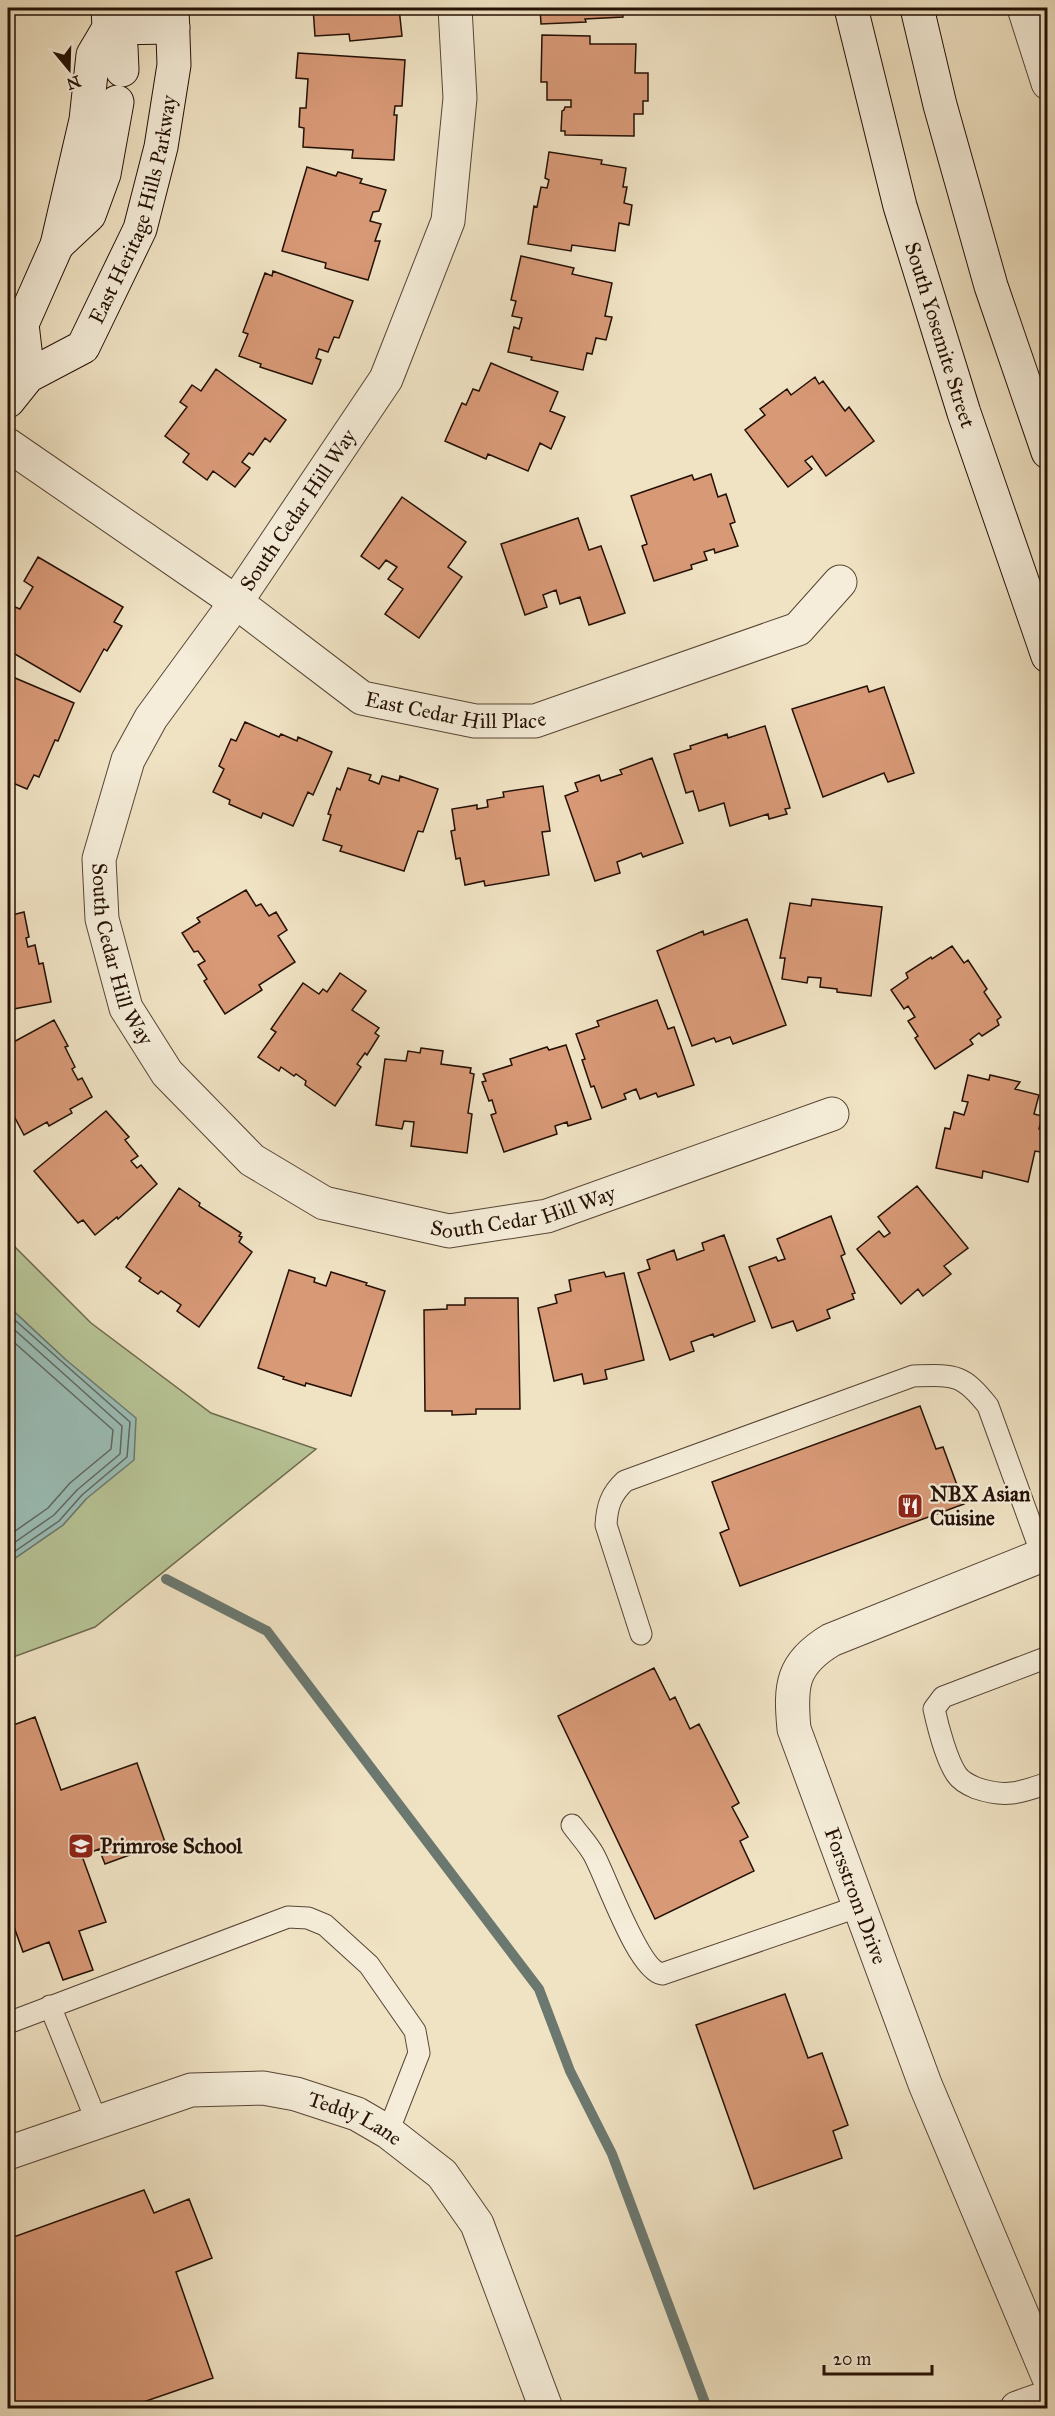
<svg xmlns="http://www.w3.org/2000/svg" width="1055" height="2416" font-family="'IM FELL Great Primer',serif">
<style>
.green{fill:#b7c496;stroke:#6e6a4e;stroke-width:1.5}
.water{fill:#9abeb7;stroke:#6b7870;stroke-width:1.5}
.lines{fill:none;stroke-linecap:round;stroke-linejoin:round}
.shore{stroke:#5f675e;stroke-width:1.5}
.stream{stroke:#6b7870;stroke-width:10}
.building{fill:#d89977;stroke:#241005;stroke-width:1.5}
.lane-casing{stroke:#574535;stroke-width:23}
.street-casing{stroke:#574535;stroke-width:35}
.secondary-casing{stroke:#241005;stroke-width:35}
.lane{stroke:#f5edd9;stroke-width:21}
.street{stroke:#f5edd9;stroke-width:33}
.secondary{stroke:#f5edd9;stroke-width:33}
.labels{text-anchor:middle;stroke-width:4.5;stroke-linejoin:round;paint-order:stroke}
.street-label{font-size:21px;fill:#241005;stroke:#f5edd9}
.poi-label{font-size:21px;font-weight:bold;fill:#241005;stroke:#f5edd9;text-anchor:start}
</style>
<rect width="100%" height="100%" fill="#f0e3c4"/>
<filter id="stains"><feTurbulence type="fractalNoise" baseFrequency=".00333" numOctaves="4"/><feColorMatrix values="0 0 0 0 .2 0 0 0 0 .09 0 0 0 0 .02 0 0 0 .5 -.17"/></filter>
<radialGradient id="worn" r=".72"><stop offset=".6" stop-color="#630" stop-opacity="0"/><stop offset="1" stop-color="#630" stop-opacity=".3"/></radialGradient>
<path class="green" d="M8,1240L91,1323L211,1413L316,1449L95,1627L8,1659V1563L63,1525L86,1499L65,1359L8,1306Z"/>
<path class="water" d="M8,1306L65,1359L136,1418L134,1460L86,1499L63,1525L8,1563Z"/>
<g class="lines">
<path class="shore" d="M8,1314L130,1422L127,1457L82,1495L59,1521L8,1556
M8,1324L122,1426L120,1454L77,1490L54,1515L8,1547
M8,1337L113,1430L111,1449L70,1483L48,1508L8,1536"/>
<path class="stream" d="M166,1579L267,1631L539,1989L570,2071L612,2154L707,2408"/>
</g>
<path class="building" d="M313,8H399L402,36L350,41L349,34L315,36Z
M540,8H622L623,17L585,19L586,22L541,24Z
M542,35L590,36V44H636L635,73H648V101H643V114H634V136L565,135V131H561L562,111L564,110L565,107H571V100H547V82H541Z
M298,53L405,60L402,106H395L394,115H397L394,160L352,158L353,150L303,147L304,128L299,127L300,108H306L308,79L296,78Z
M549,152L602,160L601,164L626,168L623,187H627L624,203L632,205L629,225L619,223L615,251L572,245L571,251L528,244L534,206L537,207L541,187L547,188L549,180L545,178Z
M307,167L336,176L338,172L362,179L360,183L386,190L379,211L373,212L370,221L381,224L375,241H380L368,280L325,268L326,263L282,251Z
M521,256L574,268L572,274L612,283L605,316L612,317L606,340L596,338L592,354L587,353L583,370L531,360L532,357L508,352L514,327L519,329L522,318L512,316L516,301L511,300Z
M273,271L353,301L339,338L334,337L328,352L319,349L316,358L321,360L312,384L260,367L261,364L239,356L248,334L243,332L265,273L272,276Z
M491,363L558,392L550,411L565,417L551,449L540,443L528,471L488,454L486,459L445,441L462,403L466,405L473,389L479,391Z
M216,369L286,420L270,442L265,438L253,455L249,453L242,462L250,468L235,487L213,471L207,480L183,462L189,454L165,436L187,407L180,402L192,385L201,391Z
M815,377L819,384L823,381L845,411L849,407L874,441L826,476L812,456L805,461L812,469L788,487L745,430L765,415L760,409L787,389L791,395Z
M711,474L718,497L726,494L735,522L730,524L738,546L715,553L714,549L704,552L707,560L691,565L692,569L654,581L642,546L647,544L631,496L692,475L694,480Z
M402,497L466,542L448,567L462,577L419,638L385,614L403,589L388,579L397,567L386,560L379,569L361,556Z
M578,518L589,550L601,546L625,613L589,625L580,597L560,604L556,590L543,595L547,607L525,615L501,544Z
M38,557L123,607L114,622L122,626L107,651L104,649L80,692L8,650V619L15,607L20,609L33,587L24,581Z
M8,675L74,703L58,741L55,740L39,777L34,775L27,789L8,781Z
M867,686L869,692L884,687L914,773L888,782L884,773L823,797L792,709Z
M245,722L279,737L281,734L297,741L298,737L332,752L313,795L308,792L293,826L263,813L261,818L229,804L230,800L213,792L224,769L219,766L231,739L236,741Z
M765,726L790,808L785,809L787,814L769,819L768,814L730,826L724,803L699,811L693,791L686,793L674,754L691,749L690,746L727,734L728,738Z
M652,758L683,843L643,857L641,853L617,862L620,873L595,881L565,796L578,791L575,783L599,775L601,781L622,774L620,770Z
M348,768L371,775L369,780L379,784L382,776L399,781L400,776L438,789L423,832L418,831L404,871L340,851L342,846L323,840L331,815L328,814L337,788L340,790Z
M543,786L550,831L542,832L549,875L485,886L484,881L465,885L460,858L456,859L451,831L455,830L452,809L477,805V809L488,807L487,800L504,797L503,792Z
M8,842H13L8,900Z
M246,890L256,906L261,904L269,916L276,912L287,930L278,936L295,962L259,985L262,990L225,1014L204,981L207,979L198,965L205,961L198,951L194,952L182,933L200,922L197,918Z
M812,899L882,907L871,996L837,992V989L820,987L821,978L808,977L807,983L782,979L785,958H780L790,903L811,906Z
M24,912L29,937L26,938L28,947L35,945L39,964L43,963L51,1002L8,1010V916Z
M747,919L786,1025L733,1044L730,1037L716,1042L714,1038L692,1046L657,951L703,931L704,935Z
M952,946L964,963L968,960L987,989L984,992L1001,1017L997,1020L999,1025L982,1036L979,1033L970,1040L973,1044L935,1069L915,1038L918,1036L908,1021L915,1017L908,1006L904,1009L891,990L908,978L906,973L931,957L932,959Z
M340,973L366,991L352,1010L379,1028L375,1033L379,1036L367,1055L365,1053L357,1064L361,1067L335,1106L305,1085L306,1081L296,1074L294,1076L281,1067L279,1071L258,1057L276,1032L271,1029L303,983L319,994L323,989L327,992Z
M657,1000L668,1029L674,1027L694,1085L658,1097L656,1093L640,1099L636,1089L624,1094L626,1099L602,1108L594,1086L591,1087L582,1060L585,1059L576,1034L599,1026L597,1021Z
M54,1020L68,1046L65,1047L75,1067L72,1069L78,1080L82,1078L92,1097L70,1109L72,1113L49,1126L47,1122L24,1135L15,1118L12,1120L8,1112V1045Z
M566,1045L591,1119L568,1126L567,1122L555,1126L557,1134L504,1152L491,1115L496,1113L492,1100L489,1101L482,1082L486,1081L483,1074L512,1065L510,1059L547,1047L549,1050Z
M421,1048L443,1051L441,1064L471,1068L470,1073L474,1074L468,1113L472,1114L467,1153L411,1146L414,1122L404,1121L402,1129L376,1125L385,1059L406,1061L408,1051L420,1053Z
M968,1075L989,1080L990,1075L1020,1082L1015,1089L1039,1095L1034,1114L1042,1116L1039,1129L1048,1131V1145L1046,1153L1035,1151L1028,1182L983,1171L982,1178L936,1168L945,1128L950,1129L954,1112L964,1115L968,1102L962,1101Z
M106,1111L129,1137L125,1140L138,1156L131,1161L137,1168L141,1165L157,1184L118,1219L117,1217L95,1235L83,1220L78,1223L34,1171Z
M917,1186L968,1248L944,1266L951,1274L923,1296L918,1289L901,1304L857,1249L879,1231L884,1237L890,1233L878,1217Z
M179,1188L200,1203L199,1206L241,1233L239,1236L242,1237L239,1242L252,1252L199,1327L177,1311L181,1305L161,1291L158,1294L139,1281L141,1278L126,1267Z
M831,1216L845,1254L841,1256L855,1293L852,1294L854,1299L827,1310L830,1318L797,1331L793,1321L772,1328L749,1267L776,1257L778,1261L785,1259L777,1239Z
M724,1235L755,1321L714,1337L713,1334L691,1342L694,1351L670,1360L638,1273L650,1269L647,1260L674,1250L677,1260L704,1250L702,1243Z
M289,1270L315,1278L314,1282L326,1286L331,1272L367,1283L366,1285L385,1291L351,1396L306,1383L305,1386L283,1379L284,1377L258,1368Z
M604,1272L606,1277L624,1273L644,1360L605,1370L607,1379L584,1384L582,1374L554,1381L538,1308L557,1303L555,1295L571,1291L569,1280Z
M465,1298H518L520,1409H476V1414L452,1415V1411H425L424,1310L447,1309V1305H465Z
M920,1406L936,1449L943,1447L964,1504L740,1586L720,1533L729,1529L712,1482Z
M654,1668L670,1700L675,1697L690,1729L699,1724L739,1803L732,1807L748,1837L740,1841L754,1871L655,1919L558,1716Z
M35,1717L61,1790L137,1763L165,1842L105,1864L99,1849L82,1856L106,1922L79,1931L93,1970L63,1980L49,1942L23,1952L8,1910V1727Z
M785,1994L808,2058L822,2053L848,2125L833,2131L842,2158L754,2189L696,2025Z
M144,2190L154,2213L189,2199L212,2258L176,2272L213,2378L126,2408H8V2239Z"/>
<g class="lines">
<g class="lane-casing">
<path id="lane" d="M641,1634L606,1525C607,1506 611,1494 625,1481L913,1376C954,1375 962,1373 988,1406L1042,1555
M1048,1657L943,1697L934,1709C938,1727 947,1761 957,1775C961,1781 969,1785 976,1788C1005,1798 1019,1793 1048,1783
M572,1825C579,1835 588,1844 594,1855C607,1879 638,1970 662,1974L860,1906
M50,2006L97,2122
M8,2023L288,1917L308,1918L325,1925L369,1965L415,2031L419,2053L388,2132"/>
</g>
<g class="street-casing">
<g id="street">
<path id="s1" d="M455,8L460,98L448,221L386,379L236,602L151,718L128,760L99,859L102,919L126,1008L167,1073L252,1160L324,1203L449,1231L547,1216L832,1114"/>
<path d="M1024,8L1048,83"/>
<path id="s2" d="M8,445L236,602L362,698L475,721H535L798,629L840,582"/>
<path id="s3" d="M1048,1553L831,1640C791,1664 790,1686 794,1729L925,2084L1048,2376"/>
<path id="s4" d="M8,2153L191,2090L263,2088L296,2094L357,2114L388,2132L442,2174L477,2224L546,2408"/>
<path d="M1017,2408L1048,2397"/>
</g>
</g>
<g class="secondary-casing">
<g id="secondary">
<path id="s5" d="M851,8L900,206L964,413L1048,656"/>
<path d="M917,8L940,105L991,286L1048,452"/>
<path d="M109,28L173,27"/>
<path d="M109,28L121,47L122,70"/>
<path d="M57,245L89,215L104,174L117,102"/>
<path d="M28,376L22,324L57,245L86,120L93,55L109,28L108,8"/>
<path id="s6" d="M8,401L28,376L83,347L140,229L161,147L174,65L172,8"/>
</g>
</g>
<use href="#lane" class="lane"/>
<use href="#street" class="street"/>
<use href="#secondary" class="secondary"/>
</g>
<defs>
<g id="restaurant-square" transform="scale(1.35)"><rect x="-9" y="-9" width="18" height="18" rx="4" fill="#8f2418" stroke="#f5edd9"/><path d="M-5-6h1v4h1v-4h1v4h1v-4h1v5L-1.5 .5V6h-2V.5L-5-1ZM5-6V6H3V1.5H1.5Q1.5-4 5-6Z" fill="#fff"/></g>
<g id="school-square" transform="scale(1.35)"><rect x="-9" y="-9" width="18" height="18" rx="4" fill="#8f2418" stroke="#f5edd9"/><path d="M0-5L7-2L0 1L-7-2ZM-4 1L0 2.5L4 1V4Q0 6-4 4Z" fill="#fff"/></g>
</defs>
<g fill-rule="evenodd">
<use href="#restaurant-square" x="910" y="1506"/>
<use href="#school-square" x="81" y="1846"/>
</g>
<g class="labels">
<g class="street-label">
<text dy="7" stroke="none"><textPath href="#s6" startOffset="242">East Heritage Hills Parkway</textPath></text>
<text dy="7" stroke="none"><textPath href="#s5" startOffset="339">South Yosemite Street</textPath></text>
<text transform="translate(298 510) rotate(-56)" y="7">South Cedar Hill Way</text>
<text dy="7" stroke="none"><textPath href="#s2" startOffset="530">East Cedar Hill Place</textPath></text>
<text dy="7" stroke="none"><textPath href="#s1" startOffset="1046">South Cedar Hill Way</textPath></text>
<text dy="7" stroke="none"><textPath href="#s1" startOffset="1586">South Cedar Hill Way</textPath></text>
<text dy="7" stroke="none"><textPath href="#s3" startOffset="516">Forsstrom Drive</textPath></text>
<text dy="7" stroke="none"><textPath href="#s4" startOffset="363">Teddy Lane</textPath></text>
</g>
<g class="poi-label">
<text x="930" y="1501">NBX Asian<tspan x="930" dy="24">Cuisine</tspan></text>
<text x="100" y="1853">Primrose School</text>
</g>
</g>
<rect width="1055" height="2416" fill="none" stroke="#f0e3c4" stroke-width="30"/>
<rect x="9" y="9" width="1037" height="2398" fill="none" stroke="#241005" stroke-width="3"/>
<rect x="15" y="15" width="1025" height="2386" fill="none" stroke="#241005" stroke-width="1.5"/>
<g transform="translate(69 69) rotate(161)" stroke="#f5edd9" stroke-width="4.5" paint-order="stroke">
<path d="M0-4.5L10 22L0 15L-10 22Z" fill="#241005"/>
<text y="-9" font-size="16" font-weight="bold" text-anchor="middle" fill="#241005">N</text>
</g>
<path d="M824 2365v9h108v-9" fill="none" stroke="#241005" stroke-width="3"/>
<text x="833" y="2365" font-size="18" fill="#241005" stroke="#f5edd9" stroke-width="4.5" paint-order="stroke">20 m</text>
<rect width="100%" height="100%" filter="url(#stains)"/>
<rect width="100%" height="100%" fill="url(#worn)"/>
</svg>
